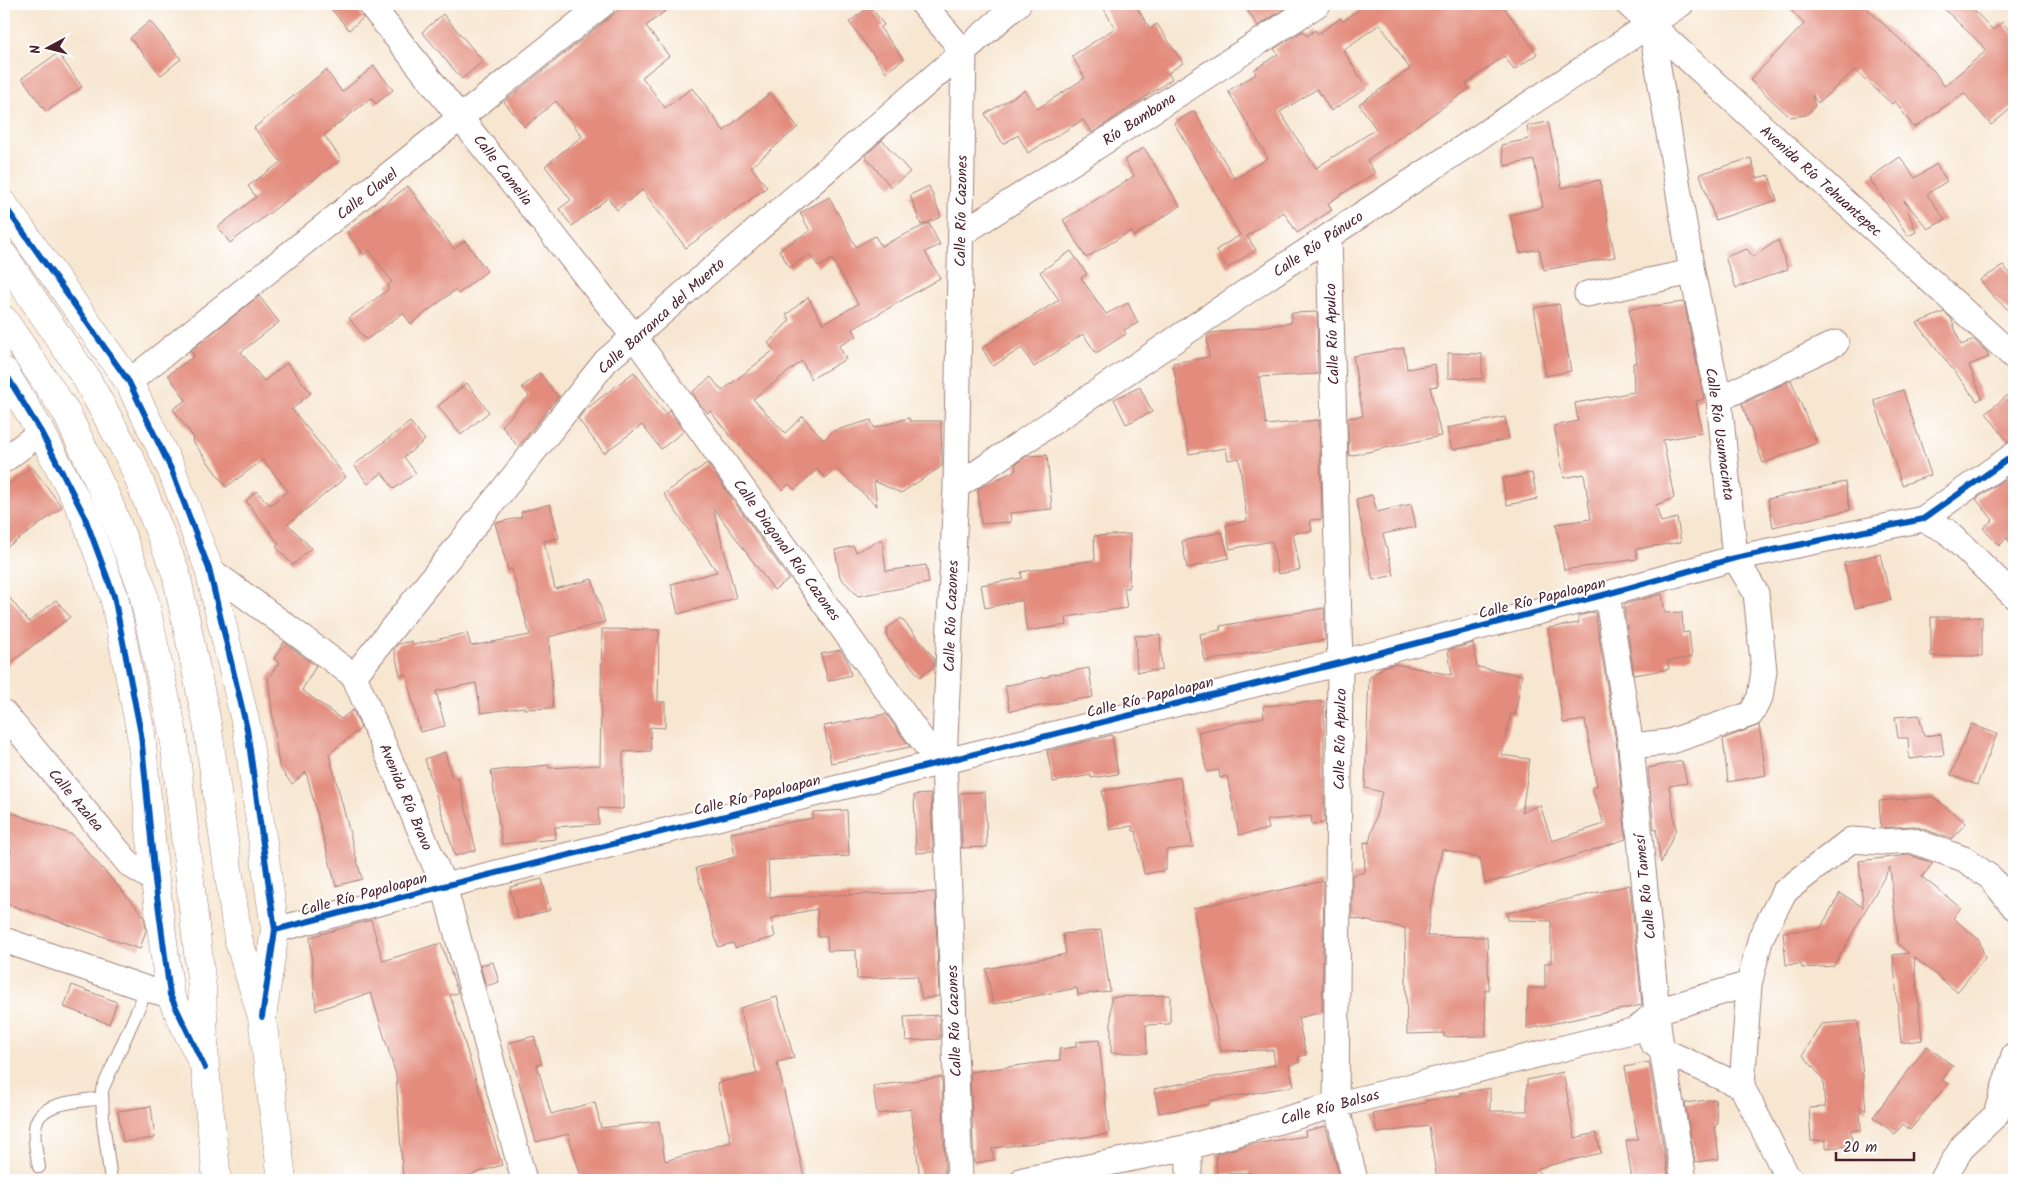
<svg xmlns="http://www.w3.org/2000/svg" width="2018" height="1184" font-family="Kalam,sans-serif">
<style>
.building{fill:#e38c7d;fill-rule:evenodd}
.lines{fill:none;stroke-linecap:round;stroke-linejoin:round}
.service-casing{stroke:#a0827e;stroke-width:14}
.minor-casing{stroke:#a0827e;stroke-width:27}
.tertiary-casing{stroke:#a0827e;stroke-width:29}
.primary-casing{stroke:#a0827e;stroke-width:29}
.service{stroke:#fff;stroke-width:12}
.minor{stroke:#fff;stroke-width:25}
.tertiary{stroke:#fff;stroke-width:28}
.primary{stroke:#fff;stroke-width:28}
.cycleway-casing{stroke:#fff;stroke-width:9}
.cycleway{stroke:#0057b8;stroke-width:6}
.labels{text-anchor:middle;stroke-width:4;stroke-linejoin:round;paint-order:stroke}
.street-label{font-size:15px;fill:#4a1f2b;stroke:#fff}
</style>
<rect width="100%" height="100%" fill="#fff"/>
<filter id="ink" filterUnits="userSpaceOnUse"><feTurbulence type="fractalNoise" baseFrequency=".02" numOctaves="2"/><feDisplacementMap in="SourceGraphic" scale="10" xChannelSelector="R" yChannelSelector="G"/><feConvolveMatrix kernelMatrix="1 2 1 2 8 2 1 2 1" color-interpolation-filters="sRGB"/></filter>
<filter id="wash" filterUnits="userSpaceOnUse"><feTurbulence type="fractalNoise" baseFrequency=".0096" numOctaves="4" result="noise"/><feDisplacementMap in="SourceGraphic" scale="20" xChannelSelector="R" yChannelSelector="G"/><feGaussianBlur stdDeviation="1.12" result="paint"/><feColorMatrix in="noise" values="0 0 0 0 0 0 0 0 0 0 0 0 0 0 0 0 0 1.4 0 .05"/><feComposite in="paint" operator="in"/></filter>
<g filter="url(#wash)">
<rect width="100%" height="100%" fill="#f7e6d0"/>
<g id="blocks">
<path class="building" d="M327,4H356L363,18L349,30Z
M626,4H674L646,26L669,56L642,77L665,108L692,88L724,131L770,93L798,127L751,167L767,187L686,248L642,190L617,210L608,198L572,226L559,209L571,200L545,166L582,136L556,101L525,127L504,102Z
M1101,4H1135L1150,29L1157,24L1183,63L1168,73L1172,79L1092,133L1083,120L1028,153L1018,135L1003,144L985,114L1025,90L1037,109L1085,78L1072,56L1115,28Z
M1243,4H1284L1287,7L1258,26Z
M1367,4H1502L1537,54L1514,70L1504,56L1466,84L1469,89L1367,160L1375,173L1328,203L1332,210L1297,233L1284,212L1247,236L1256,250L1228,268L1216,250L1240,235L1174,123L1194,111L1235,179L1268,158L1228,91L1256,74L1254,70L1278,54L1274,49L1303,31L1307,36L1315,30L1318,34L1341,18L1343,21ZM1380,24L1410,69L1359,104L1376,129L1316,168L1280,112L1317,89L1331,111L1367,88L1343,50Z
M1785,4H1862L1934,71L1944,86L1987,50L1939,4H1968L1993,30L2002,22L2014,35V106L1991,125L1964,93L1914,128L1895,101L1892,104L1855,70L1818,103L1812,95L1815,106L1806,115L1790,117L1750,80L1804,24Z
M870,6L884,25L880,28L904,59L886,72L849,22Z
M443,14L483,61L462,79L422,32Z
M150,21L181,59L161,75L130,38Z
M58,53L82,87L46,112L22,78Z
M374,66L393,90L376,104L371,98L324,135L341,159L230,243L218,227L256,197L248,186L281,162L254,128L326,70L342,92Z
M1548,122L1562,188L1600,180L1615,257L1544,270L1539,249L1520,253L1510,215L1543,207L1534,160L1505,166L1501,145L1529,139L1527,126Z
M882,140L910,172L891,187L865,156Z
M1144,148L1180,206L1134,236L1131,231L1086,258L1063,220L1134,176L1124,160Z
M1900,157L1915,178L1936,164L1947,181L1927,194L1945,220L1928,229L1904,200L1916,232L1908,236L1869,178Z
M1751,158L1757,178L1769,175L1777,200L1715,220L1700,174Z
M408,186L454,249L465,241L487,271L458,294L455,290L411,324L403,313L366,340L349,318L388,290V285L392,282L369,250L364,255L347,232Z
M929,186L941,217L921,225L910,195Z
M829,197L856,247L875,236L881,246L929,223L940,245L925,252L940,278L853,329L857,336L839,346L846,359L811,379L802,361L753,399L785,433L803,416L824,440L833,431L871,420L874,428L909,418L910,421H941L942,466L901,493L874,481L877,506L835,468L825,478L817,469L795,490L789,484L783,490L731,437L710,411L708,413L700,405L692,392L711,377L722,391L774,350L768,343L790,320L786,315L808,297L823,324L858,304L832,259L819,267L809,254L790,268L779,250L810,231L800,213Z
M1778,240L1788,269L1736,288L1725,257L1747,249L1753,257Z
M1071,251L1087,274L1081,278L1106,314L1128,303L1138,323L1124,330L1126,334L1096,353L1083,334L1034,367L1022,348L993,366L982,348L1059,300L1040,272Z
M2003,266L2014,277V315L1994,297L1980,280Z
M259,296L279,322L241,352L264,381L287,363L311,393L292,409L346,477L288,524L311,548L293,565L276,547L279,544L246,501L256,491L270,505L288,491L263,460L226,487L192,440L194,438L173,409L186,400L168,375L194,356L190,351Z
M1684,302L1704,399L1696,401L1702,433L1663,440L1674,498L1656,505L1661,522L1677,518L1681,542L1636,549L1637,559L1564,570L1556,524L1591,519L1584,474L1564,478L1554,426L1578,421L1575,403L1634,392L1633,363L1637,362L1629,309Z
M1559,304L1571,371L1546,376L1534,308Z
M1317,312L1318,374L1259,377L1266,425L1319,420L1322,519L1310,520L1312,531L1293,533L1300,570L1278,574L1272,541L1230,549L1226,525L1247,521L1239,458L1228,460L1226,448L1189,454L1173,363L1209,357L1207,336L1211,333L1291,323V313Z
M1944,312L1951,318L1961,345L1974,340L1987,352L1989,357L1969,365L1982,398L1977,401L1917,323Z
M1404,348L1407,369L1435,364L1438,386L1430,387L1441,436L1349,456L1348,418L1363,416L1353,356Z
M1448,353L1482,354V379L1448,378Z
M634,372L666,414L669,411L684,431L661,449L642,425L604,453L578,419L585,410Z
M540,373L558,397L518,447L502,426L529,396L522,387Z
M1791,380L1817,443L1763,463L1742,404Z
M467,383L489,412L461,435L438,406Z
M1140,387L1152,412L1126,424L1114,399Z
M1903,390L1931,475L1902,485L1874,400Z
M2014,390V441L2008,442L1986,413Z
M1505,417L1509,439L1452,450L1447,428Z
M410,422L425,440L404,457L416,473L394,489L382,473L368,484L354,465Z
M1047,455L1052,509L1010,513L1011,522L981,524L978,489L1016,470L1015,464L1027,456Z
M707,463L789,579L774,590L713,507L736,598L678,614L671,584L717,572L664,494Z
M32,467L62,507L32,530L4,549V488Z
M2014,472V547L2007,538L1999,546L1983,528L1993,520L1976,499Z
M1532,473L1537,499L1507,505L1502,479Z
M1845,482L1850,510L1773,527L1768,499Z
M1372,495L1377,512L1411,504L1416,527L1383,534L1394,575L1373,580L1356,499Z
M550,504L559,538L544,541L555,589L592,579L605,622L549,637L553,708L524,709V707L481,713L476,683L436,691L445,726L420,732L406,674L400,676L394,649L398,644L412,641L413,645L467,633L471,646L530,635L512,569L508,570L495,523L522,517L521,512Z
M1222,532L1229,558L1187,568L1182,541Z
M1130,534L1129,588H1124L1127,608L1066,617L1067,625L1027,631L1022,600L985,608L981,585L1022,578L1021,572L1095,560L1094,536Z
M882,539L886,571L926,565L929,583L858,596L840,577L835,550L853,546L856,552Z
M1880,554L1891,600L1855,608L1844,563Z
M4,591L29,622L56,600L70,617L4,668Z
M1662,594L1665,613L1682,612L1683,633L1689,632L1692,657L1668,661L1669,669L1634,675L1624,607L1625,604Z
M1324,608L1325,640L1205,661L1200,634L1221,630L1220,626Z
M1595,612L1617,748L1626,839L1511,877L1485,883L1480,858L1442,849L1432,904L1430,905L1431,910L1427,936L1487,937L1489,990H1485L1486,1036L1444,1037V1033L1407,1034L1405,928L1352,918V875L1365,872L1364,842L1369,843L1382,792L1365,788L1369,678L1383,667L1395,664L1452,675L1448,650L1473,643L1477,667L1522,675L1515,715L1511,714L1501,755L1530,759L1522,812L1540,805L1552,841L1604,824L1592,788L1597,786L1585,720L1563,723L1548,628L1579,623L1578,616Z
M1931,617H1982V656H1931Z
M901,618L934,658V666L920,677L887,637V629Z
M602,629L659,630L658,702H665V728L650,727L651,751L623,752V809L598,808L599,824L555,827L556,839L502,844L491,771L549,765V768L600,765Z
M1160,635L1162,670L1137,672L1135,636Z
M284,642L316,666L302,690L341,719L353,710L361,728L329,754L362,879L336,886L306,772L292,784L279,767L268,678L279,663L274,659Z
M840,650L847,660L851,675L828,681L821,654Z
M1089,668L1093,697L1010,711L1005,686L1050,676L1049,675Z
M1324,701V823L1312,824L1311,816L1267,820L1269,829L1239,835L1227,776L1220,778L1219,770L1207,772L1198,732L1264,717L1263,706Z
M886,714L910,747L831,763L824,726Z
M1919,715L1924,736L1941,734L1944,755L1909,759L1908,738H1898L1895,717Z
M1971,724L1997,734L1977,785L1951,775Z
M1759,725L1766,775L1728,782L1723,739Z
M1112,735L1118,774L1091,778V775L1053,782L1047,751Z
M445,752L452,778L458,777L476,850L455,856L425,759Z
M1682,761L1687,783L1669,786L1676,829L1661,863L1656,829L1654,830L1648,768Z
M1180,777L1193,847L1166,850V870L1144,874L1136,831H1133L1132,826L1110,830L1102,791Z
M985,792L987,847L962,848L960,793Z
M931,794L933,852L916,853L914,795Z
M1933,797L1966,823L1952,839L1915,826L1881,828L1879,801Z
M4,810L73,835L144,916L146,930L140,949L4,903V874L12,850L4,847Z
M847,810L849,856L768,860L770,897L935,892L939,996L922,999L917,976L857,979L856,950L828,951L827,937H818L817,909L771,918L775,937L735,948L733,943L718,947L696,868L735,857L731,833L813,818V812Z
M1909,855L1933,863L1922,877L1961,908L1953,918L1979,940L1985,958L1957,992L1914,957L1922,1040L1901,1043L1893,955L1909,953L1898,944L1890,867L1834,966L1802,968L1801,964L1786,965L1783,932L1820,929L1840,893L1863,907L1859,861Z
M542,879L550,910L518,919L510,887Z
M1324,881L1322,1012L1298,1018L1306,1055L1298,1057L1299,1063L1289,1065L1294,1086L1209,1101L1210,1104L1159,1113L1154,1089L1275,1065L1273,1050L1221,1051L1193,908Z
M1630,885L1642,1005L1527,1029L1528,988H1545V963H1551V921L1508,920L1507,913Z
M371,920L383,961L441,943L458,993L450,995L502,1165L453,1180H403L396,1075L371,993L316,1010L310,937Z
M1101,930L1110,991L1078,995L1077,988L993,1004L986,969L1066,954L1063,934Z
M493,962L499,982L486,986L480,965Z
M72,985L117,1002L109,1024L64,1007Z
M1170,995V1024L1146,1025L1147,1053H1111V997Z
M777,997L794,1058L777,1062L805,1180H582L568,1134L536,1142L508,1043L534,1036L542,1064L537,1065L551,1114L595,1102L601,1128L659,1121L665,1161L731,1142L717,1083L757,1074L740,1008Z
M939,1015L940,1039L906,1041L904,1017Z
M1858,1021L1866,1111L1860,1106L1861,1130H1851L1852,1146L1826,1148V1140L1811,1141L1809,1108L1825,1107L1823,1079L1803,1055L1821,1024Z
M1099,1040L1109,1134L992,1148L994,1160L974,1163L970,1072L1060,1060L1059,1049L1076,1047V1042Z
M1927,1046L1953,1066L1942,1080L1948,1084L1910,1130L1903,1124L1895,1134L1873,1117Z
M1649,1062L1669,1180H1632L1626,1141L1638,1139L1625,1067Z
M1563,1072L1575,1138L1596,1133L1601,1153L1538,1168L1540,1177L1520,1180H1437L1429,1126L1377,1133L1373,1114L1425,1103V1101L1461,1095L1460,1093L1490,1088V1111H1527V1080Z
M942,1077L945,1174L920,1178L911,1109L877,1114L873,1086Z
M1715,1099L1718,1124L1715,1125L1719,1159L1695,1162L1685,1103Z
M151,1106L155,1138L123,1142L118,1111Z
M1326,1126L1339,1176L1317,1180H1250L1249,1172L1217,1175L1216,1154L1253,1144L1306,1136L1305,1131Z"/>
</g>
</g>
<g filter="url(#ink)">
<use href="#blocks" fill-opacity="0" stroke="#a0827e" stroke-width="1"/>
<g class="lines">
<g class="service-casing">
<path id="service" d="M39,1167C37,1155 33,1140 35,1128C38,1100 81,1102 101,1098
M111,1180L103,1122L102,1090L147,989"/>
</g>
<g class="minor-casing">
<path id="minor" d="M370,4L635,338L938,762
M923,4L964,52L956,487L944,761L960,1180
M1628,4L2014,357
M961,234L1318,4
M1329,236L1340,663L1336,1105L1355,1180
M1587,294L1692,272
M129,382L603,4
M1719,399L1836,343
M4,460L41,432
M956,487L1329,236L1681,4
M1923,519L1947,531L2014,596
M209,569L354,676L444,886L524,1180
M1607,594L1631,746L1659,1033L1684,1180
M354,676L606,361L1018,4
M4,713L129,864L155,880
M1631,746L1669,742L1751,714L1760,697L1764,671L1756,593L1735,558L1719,399L1692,272L1651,25
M275,930L444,886L1340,663L1607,594L1735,558L1923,519L2014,455
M4,940L147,989L170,995
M1652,1042L1662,1050L1742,1087
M1189,1147V1180
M1023,1180L1189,1147L1336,1105L1636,1030L1657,1011L1749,984
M1792,1180L1788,1178L1742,1087L1749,984L1761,937L1784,892L1851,840L1880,842L1911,840L1964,859L1991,878L2014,907
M1942,1180L1963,1146L1996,1115L2014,1055"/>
</g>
<g class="tertiary-casing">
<path id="tertiary" d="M4,205L129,382L172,471L209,569L247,729L275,930L262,1017
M4,371L41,432L84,515L114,596L141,734L155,880L170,995L205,1068"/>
</g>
<g class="primary-casing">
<path id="primary" d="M4,256L86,378L131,460L176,573L207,723L238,938L262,1017L282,1180
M4,320L66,412L108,501L142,588L174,738L202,988L205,1068L217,1180"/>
</g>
<use href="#service" class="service"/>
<use href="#minor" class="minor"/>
<use href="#tertiary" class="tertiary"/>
<use href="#primary" class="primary"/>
<g class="cycleway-casing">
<path id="cycleway" d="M4,205L129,382L172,471L209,569L247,729L275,930L262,1017
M4,371L41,432L84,515L114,596L141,734L155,880L170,995L205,1068
M275,930L444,886L1340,663L1607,594L1735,558L1923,519L2014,455"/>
</g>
<use href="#cycleway" class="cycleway"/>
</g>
</g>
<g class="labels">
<g class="street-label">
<text transform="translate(1139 119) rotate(-33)" y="5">Río Bambana</text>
<text transform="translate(503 170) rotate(52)" y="5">Calle Camelia</text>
<text transform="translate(1821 181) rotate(42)" y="5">Avenida Río Tehuantepec</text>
<text transform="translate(367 194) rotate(-38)" y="5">Calle Clavel</text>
<text transform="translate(961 211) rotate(-89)" y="5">Calle Río Cazones</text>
<text transform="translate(1318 244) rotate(-34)" y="5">Calle Río Pánuco</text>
<text transform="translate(661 316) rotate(-42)" y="5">Calle Barranca del Muerto</text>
<text transform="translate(1332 334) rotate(-92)" y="5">Calle Río Apulco</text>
<text transform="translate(1720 434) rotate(82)" y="5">Calle Río Usumacinta</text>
<text transform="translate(787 550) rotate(54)" y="5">Calle Diagonal Río Cazones</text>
<text transform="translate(1542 598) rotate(-14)" y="5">Calle Río Papaloapan</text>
<text transform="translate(951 616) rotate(-88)" y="5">Calle Río Cazones</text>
<text transform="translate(1150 697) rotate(-14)" y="5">Calle Río Papaloapan</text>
<text transform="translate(1340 739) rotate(-89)" y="5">Calle Río Apulco</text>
<text transform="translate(757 795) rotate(-14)" y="5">Calle Río Papaloapan</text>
<text transform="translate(406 797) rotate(67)" y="5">Avenida Río Bravo</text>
<text transform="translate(76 800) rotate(50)" y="5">Calle Azalea</text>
<text transform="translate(1645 887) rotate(-96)" y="5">Calle Río Tamesí</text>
<text transform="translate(364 894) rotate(-15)" y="5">Calle Río Papaloapan</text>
<text transform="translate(954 1021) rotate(-92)" y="5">Calle Río Cazones</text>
<text transform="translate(1330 1107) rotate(-15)" y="5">Calle Río Balsas</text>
</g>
</g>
<rect width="2018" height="1184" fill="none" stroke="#fff" stroke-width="20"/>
<g transform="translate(48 48) rotate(263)" stroke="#ffffff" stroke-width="4" paint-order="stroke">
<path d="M0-4L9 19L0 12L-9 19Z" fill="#4a1f2b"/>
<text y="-8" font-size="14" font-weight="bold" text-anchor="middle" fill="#4a1f2b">N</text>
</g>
<path d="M1836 1152v8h78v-8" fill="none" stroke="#4a1f2b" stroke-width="2.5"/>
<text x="1843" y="1152" font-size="15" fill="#4a1f2b" stroke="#ffffff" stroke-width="4" paint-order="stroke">20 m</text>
</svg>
